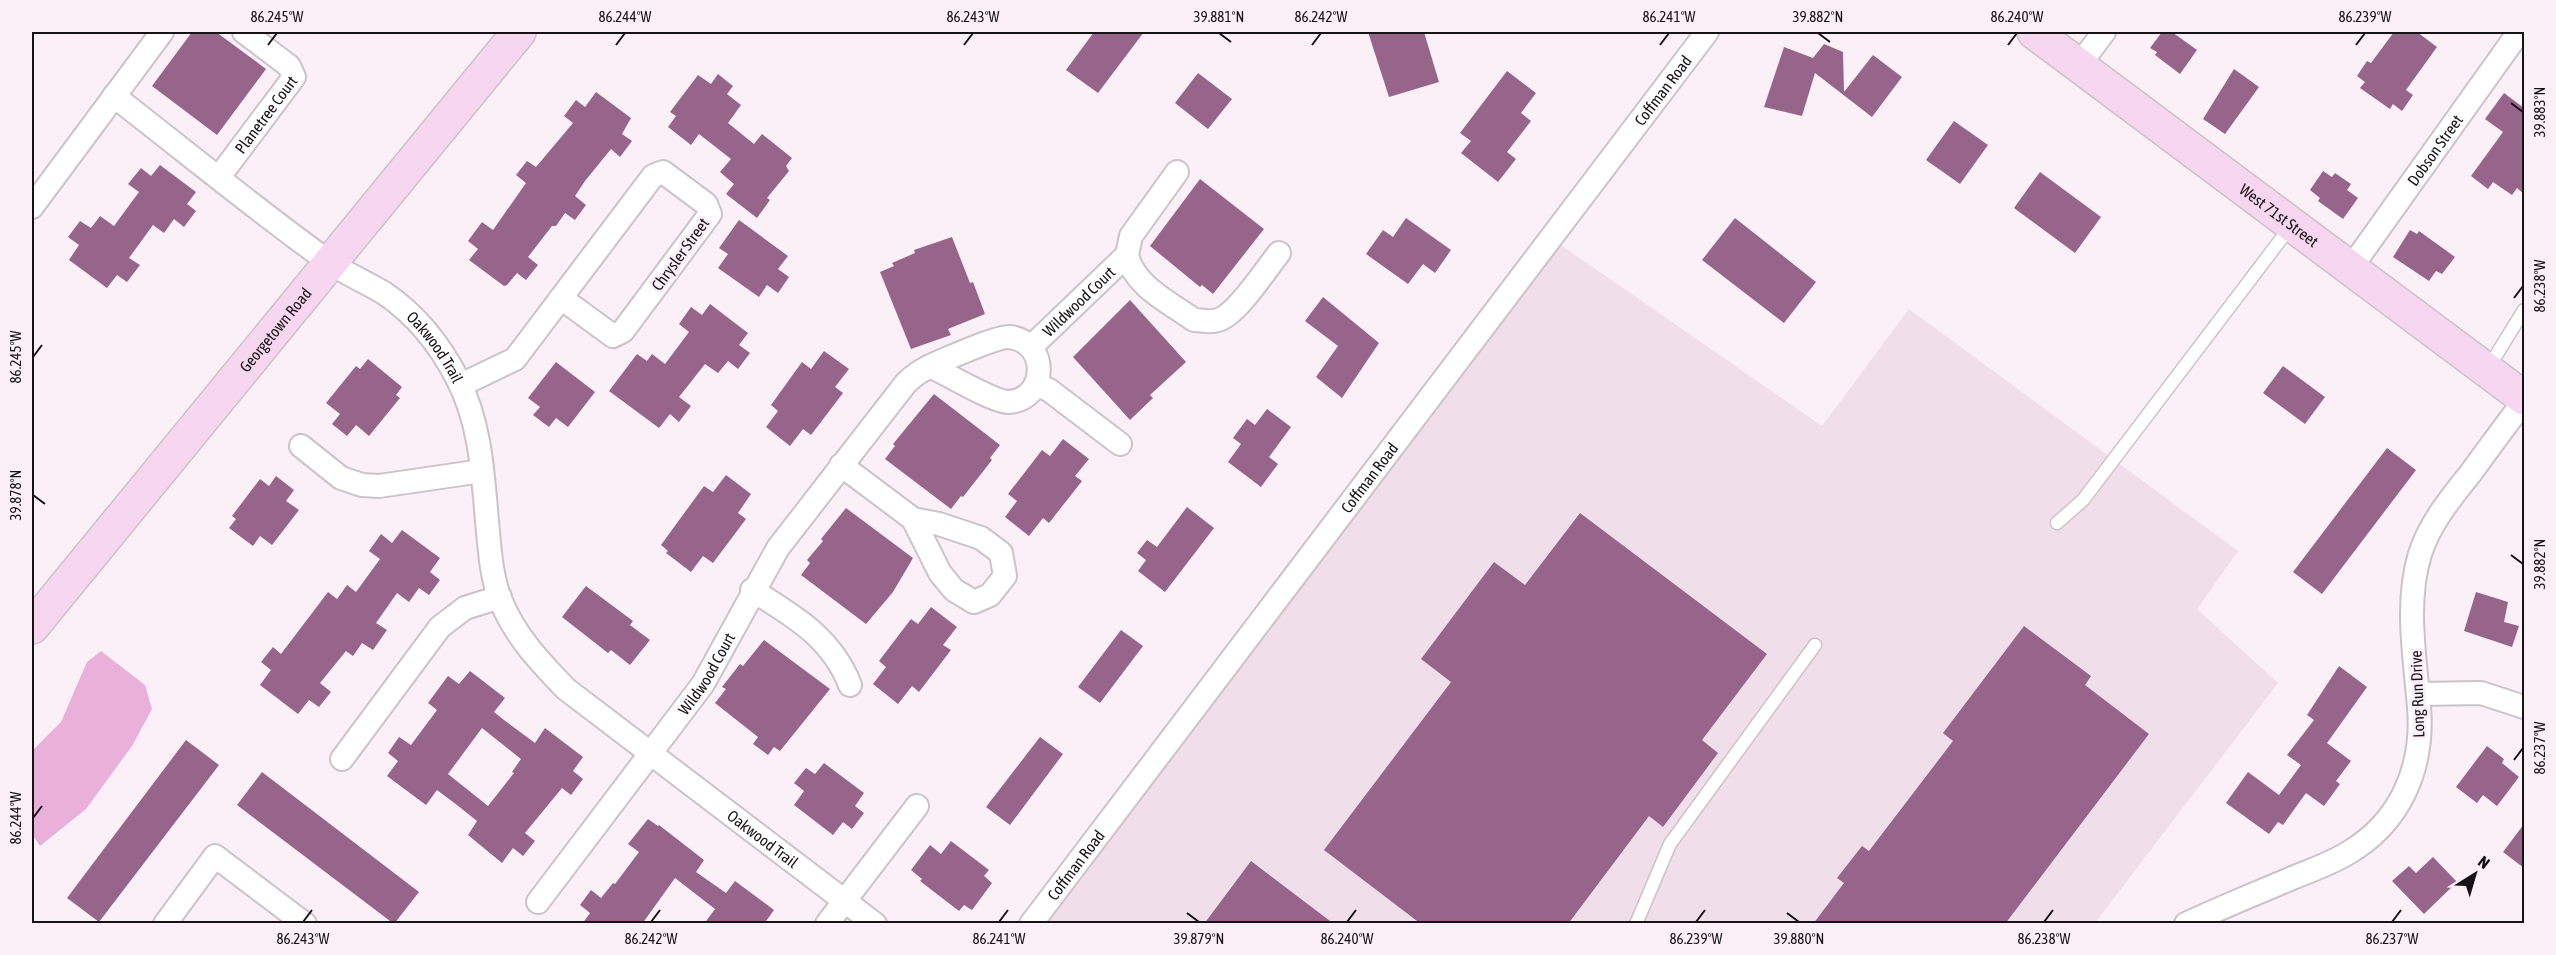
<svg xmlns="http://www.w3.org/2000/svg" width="2556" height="955" font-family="'Asap Condensed',sans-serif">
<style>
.built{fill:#f0deea}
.water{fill:#e9b0da}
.building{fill:#97648a;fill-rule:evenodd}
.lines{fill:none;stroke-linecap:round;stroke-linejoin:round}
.lane-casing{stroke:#ccc2c9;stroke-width:15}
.street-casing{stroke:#ccc2c9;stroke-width:26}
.secondary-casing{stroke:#ccc2c9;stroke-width:36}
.lane{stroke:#fff;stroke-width:12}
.street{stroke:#fff;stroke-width:22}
.secondary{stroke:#f6d7ef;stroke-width:33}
.ticks{fill:none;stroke:#161215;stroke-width:2}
.labels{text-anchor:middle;stroke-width:6;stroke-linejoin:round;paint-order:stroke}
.street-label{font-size:16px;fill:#161215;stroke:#fbf0f8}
.neatline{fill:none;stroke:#161215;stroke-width:2}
.ticks-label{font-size:15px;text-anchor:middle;fill:#161215}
</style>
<rect width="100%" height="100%" fill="#fbf0f8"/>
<path class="built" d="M1558,243L1822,426L1909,309L2238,551L2197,609L2278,683L2095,923L1046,924Z"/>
<path class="water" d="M101,651L145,685L152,709L132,746L86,809L40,846L32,834V751L61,722L87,662Z"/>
<path class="building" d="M192,32H216L266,69L217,135L152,86Z
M1094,32H1144L1098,93L1066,70Z
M1368,32H1424L1439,82L1389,97Z
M2162,32H2172L2197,50L2180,74L2155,55L2157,52L2150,48Z
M2394,32H2417L2437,47L2406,90L2413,95L2402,111L2393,104L2390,109L2360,88L2365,82L2357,76L2367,61L2371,63Z
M1824,44L1843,52L1844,92L1873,55L1902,77L1872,117L1815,73L1802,116L1764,107L1784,47L1813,58Z
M2234,69L2259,87L2225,134L2203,119Z
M1507,71L1536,93L1521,113L1531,121L1507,152L1516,159L1498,182L1461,153L1471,141L1460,133Z
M1198,73L1232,99L1208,129L1175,103Z
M718,74L733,86L727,94L741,105L728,123L754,144L762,134L792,158L786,166L789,171L767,198L770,200L757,218L726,194L734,184L720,172L731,159L699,134L691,145L668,127L676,116L670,112L698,75L711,84Z
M596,92L631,118L622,134L632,141L620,157L611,149L585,181L575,196L586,205L575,220L565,213L556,226H552L528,257L538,265L526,280L517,273L507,285L504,286L469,260L478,249L468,241L482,222L493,230L526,183L516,175L527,161L536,167L573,123L564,116L576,100L585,107Z
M2504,93L2524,108V194L2517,188L2512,195L2493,182L2488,189L2471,176L2503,132L2485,119Z
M1954,121L1988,145L1960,184L1926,160Z
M160,165L196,192L187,204L196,211L184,227L174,219L164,233L153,225L129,258L140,265L127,282L117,275L107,288L69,260L79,245L68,237L80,221L91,228L100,216L114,226L139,192L128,184L141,168L151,176Z
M2323,171L2332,177L2335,173L2351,184L2347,190L2358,198L2343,219L2318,201L2320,198L2310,190Z
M2040,172L2101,217L2075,253L2014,208Z
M1200,179L1264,229L1213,294L1202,285L1200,287L1150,246Z
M1406,218L1451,250L1435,273L1423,264L1408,284L1366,254L1383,230L1393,237Z
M1735,218L1816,282L1784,323L1702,260Z
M739,220L788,256L778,269L789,277L778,293L767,285L759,297L718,268L728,254L719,248Z
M2410,230L2417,234L2419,231L2455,257L2442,274L2436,271L2429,281L2393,257Z
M952,237L970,283L973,282L985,314L948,329L951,335L911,349L880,272L894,266L892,263L915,253L914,250Z
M1323,297L1379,343L1342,398L1316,377L1338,346L1305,321Z
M1130,300L1186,362L1150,395L1153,398L1130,420L1073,357Z
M710,304L748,333L739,345L750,353L738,369L728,361L718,373L705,364L679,397L691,406L679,422L670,414L659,428L609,391L637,354L647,361L652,354L665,364L689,332L679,324L691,307L702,315Z
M824,351L849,369L835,387L843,393L811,435L803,429L790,446L766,427L778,411L771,405L802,362L811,369Z
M368,359L402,387L396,395L400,398L369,436L356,425L347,436L332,424L340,414L326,403L356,366L360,369Z
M556,362L595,392L568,427L556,418L549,427L533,415L540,407L528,398Z
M2283,366L2325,397L2305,424L2263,393Z
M934,394L1000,445L990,458L992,460L963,497L961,496L951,509L885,459L895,446L893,444Z
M1267,409L1291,427L1269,457L1278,464L1261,487L1228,462L1241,444L1233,438L1247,419L1255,425Z
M1063,439L1089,459L1075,476L1082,481L1049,523L1043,518L1029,536L1005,517L1017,501L1008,494L1042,450L1050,456Z
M2387,448L2416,470L2322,594L2293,572Z
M726,475L751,494L738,513L746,519L713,563L703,556L691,572L666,553L668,551L661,545L704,486L713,492Z
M276,476L294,490L286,501L299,510L272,545L260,536L253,546L229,528L236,519L232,516L260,479L269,486Z
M1187,507L1214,528L1165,592L1138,571L1146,560L1137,553L1147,540L1157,547Z
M846,508L913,558L893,592L866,624L801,575L810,563L807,560L823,541L821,539Z
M1580,513L1767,654L1702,740L1718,753L1663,827L1649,816L1568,924H1421L1324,850L1451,682L1421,659L1494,562L1525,585Z
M402,530L440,558L430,572L440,580L429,595L419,588L409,602L397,593L376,623L387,630L373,650L362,643L353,656L346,651L320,683L331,692L319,707L309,700L298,714L260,685L271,670L261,662L273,647L281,654L328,592L337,599L347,585L356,592L380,559L369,551L381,534L392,543Z
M586,586L633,621L630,625L650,640L630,665L611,650L608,653L562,617Z
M2476,592L2508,602L2504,622L2519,626L2512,647L2464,631Z
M931,607L957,627L943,645L951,650L919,692L912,686L898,704L873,684L886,667L879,661L911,619L918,624Z
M2024,626L2091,676L2085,685L2149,734L2005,924H1813L1844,883L1837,878L1862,846L1869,851L1953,741L1943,733Z
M1121,630L1143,646L1100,703L1078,687Z
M764,640L830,689L780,751L774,747L768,755L753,744L758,737L715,703L726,689L722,687L740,664L743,666Z
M2339,666L2367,687L2327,743L2351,761L2336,781L2340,784L2324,806L2306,793L2283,825L2278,822L2269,834L2226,803L2248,772L2279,795L2301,765L2287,755L2314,720L2307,715Z
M470,671L505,698L494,712L504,720L535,743L545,728L583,757L573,771L583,779L571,795L562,788L525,833L535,841L523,856L513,848L502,863L468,835L477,821L457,805L437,790L426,805L387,776L398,761L388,753L399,737L411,745L437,710L428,703L448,676L459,684ZM482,728L521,759L512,772L514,773L488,806L448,774Z
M1040,737L1063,754L1010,825L986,807Z
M186,740L219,765L99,922L67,898Z
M2487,746L2504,759L2502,763L2519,777L2497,806L2483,795L2477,803L2456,787Z
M824,763L864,793L855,806L864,813L852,829L843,822L833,835L794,805L804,791L794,783L806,768L815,774Z
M262,772L419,892L394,924L237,805Z
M648,819L658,826L659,825L704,860L696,872L726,893L735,881L774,910L764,924H704L715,909L675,878L642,924H582L590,913L580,905L591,890L601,898L613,883L615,884L639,852L628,844Z
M2524,824V868L2503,852Z
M951,841L989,870L984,876L992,883L972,910L964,905L959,911L920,881L922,879L911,870L930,845L941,854Z
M2433,857L2457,882L2424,914L2392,881L2409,866L2416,873Z
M1251,861L1334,924H1204Z"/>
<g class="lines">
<g class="lane-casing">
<path id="lane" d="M2487,370L2524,310
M2057,523L2083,500L2291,226
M1636,924L1670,844L1815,645"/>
</g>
<g class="street-casing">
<g id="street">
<path d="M2079,65L2104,32"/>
<path id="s1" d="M114,96C185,151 255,209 329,262C346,274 366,282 384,293C415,314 440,345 457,378C482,425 483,480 488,532C490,554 492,578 500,599C515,636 539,661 566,689L875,924"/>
<path d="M663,172L706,204L710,214L623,331L613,336L561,298L653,176Z"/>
<path id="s2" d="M219,177L294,77L289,66L244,32"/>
<path d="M32,207L162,32"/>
<path d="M1127,255C1134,286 1169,302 1194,320C1202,320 1209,323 1218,320C1237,315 1266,269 1279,253"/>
<path id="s3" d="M2350,269L2519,32"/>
<path id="s4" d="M1031,347L1127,255L1131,236L1177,172"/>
<path d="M1036,384L1049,390L1120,444"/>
<path d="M461,385L515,359L561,298"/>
<path d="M301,446L341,478L362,485L379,486L482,471"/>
<path d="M841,465L913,519L939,524L981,538L1001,553L1005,576L990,595L974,602L954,590L940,573L913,519"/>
<path d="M752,590C794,616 832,638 850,685"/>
<path d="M2418,694L2481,693L2524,707"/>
<path d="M342,759L440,627L465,608L500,597"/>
<path id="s5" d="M538,902L703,684L778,548L906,383C915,374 925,368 937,363C951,357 998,336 1010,337C1049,342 1048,399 1009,402C993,402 947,374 930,366"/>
<path d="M165,924L215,856L305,924"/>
<path d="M827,924L917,806"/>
<path id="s6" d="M1031,924L1707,32"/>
<path d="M2186,924C2220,908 2255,894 2290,879C2309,871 2330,864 2348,853C2401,822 2424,767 2419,707C2415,658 2405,602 2420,554C2430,523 2450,499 2470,474C2488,449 2506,425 2524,401"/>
</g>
</g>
<g class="secondary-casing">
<g id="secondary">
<path id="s7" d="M2034,32L2524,398"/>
<path id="s8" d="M32,627L519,32"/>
</g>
</g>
<use href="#lane" class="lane"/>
<use href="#street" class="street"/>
<use href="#secondary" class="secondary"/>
</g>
<path class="ticks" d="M1219,33L1231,42M1818,33L1830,42M268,45L277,33M616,45L625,33M964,45L973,33M1312,45L1321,33M1660,45L1669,33M2008,45L2017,33M2356,45L2365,33M2511,103L2523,112M2514,298L2523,286M33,357L42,345M33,495L45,504M2511,555L2523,564M2514,760L2523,748M33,818L42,806M1187,913L1199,922M1787,913L1799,922M303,922L312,910M651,922L660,910M999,922L1008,910M1347,922L1356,910M1696,922L1705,910M2044,922L2053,910M2392,922L2401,910"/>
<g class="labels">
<g class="street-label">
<text dy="6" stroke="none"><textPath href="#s6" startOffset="1046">Coffman Road</textPath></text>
<text dy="6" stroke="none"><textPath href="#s2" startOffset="78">Planetree Court</textPath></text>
<text dy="6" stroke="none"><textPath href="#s3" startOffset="146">Dobson Street</textPath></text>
<text dy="6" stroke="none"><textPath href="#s7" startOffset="306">West 71st Street</textPath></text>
<text transform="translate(680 254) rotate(-54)" y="6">Chrysler Street</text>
<text dy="6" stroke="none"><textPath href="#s4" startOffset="66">Wildwood Court</textPath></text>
<text dy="6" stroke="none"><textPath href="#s8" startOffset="384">Georgetown Road</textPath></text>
<text dy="6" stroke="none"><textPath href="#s1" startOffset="410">Oakwood Trail</textPath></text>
<text dy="6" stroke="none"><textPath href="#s6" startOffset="560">Coffman Road</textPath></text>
<text dy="6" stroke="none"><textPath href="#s5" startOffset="284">Wildwood Court</textPath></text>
<text transform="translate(2417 694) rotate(-92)" y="6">Long Run Drive</text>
<text dy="6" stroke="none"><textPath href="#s1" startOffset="1034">Oakwood Trail</textPath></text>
<text dy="6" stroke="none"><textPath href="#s6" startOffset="74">Coffman Road</textPath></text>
</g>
</g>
<rect width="2556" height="955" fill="none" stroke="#fbf0f8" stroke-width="66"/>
<g transform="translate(2475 874) rotate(37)" stroke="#fbf0f8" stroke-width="4.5" paint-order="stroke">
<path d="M0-4.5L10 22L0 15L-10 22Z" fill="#161215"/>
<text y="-9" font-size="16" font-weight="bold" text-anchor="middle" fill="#161215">N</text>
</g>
<rect x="33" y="33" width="2490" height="889" class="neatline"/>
<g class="ticks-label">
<text x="277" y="22">86.245°W</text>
<text x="625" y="22">86.244°W</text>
<text x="973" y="22">86.243°W</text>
<text x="1219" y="22">39.881°N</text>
<text x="1321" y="22">86.242°W</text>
<text x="1669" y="22">86.241°W</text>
<text x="1818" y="22">39.882°N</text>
<text x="2017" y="22">86.240°W</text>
<text x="2365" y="22">86.239°W</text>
<text transform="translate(2540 112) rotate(-90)" y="5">39.883°N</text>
<text transform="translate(2540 286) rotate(-90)" y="5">86.238°W</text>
<text transform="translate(16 357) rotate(-90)" y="5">86.245°W</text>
<text transform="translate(16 495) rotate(-90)" y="5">39.878°N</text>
<text transform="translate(2540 564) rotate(-90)" y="5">39.882°N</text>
<text transform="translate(2540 748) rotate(-90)" y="5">86.237°W</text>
<text transform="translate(16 818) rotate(-90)" y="5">86.244°W</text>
<text x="303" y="944">86.243°W</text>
<text x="651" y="944">86.242°W</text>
<text x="999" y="944">86.241°W</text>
<text x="1199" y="944">39.879°N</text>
<text x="1347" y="944">86.240°W</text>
<text x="1696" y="944">86.239°W</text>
<text x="1799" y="944">39.880°N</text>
<text x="2044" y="944">86.238°W</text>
<text x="2392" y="944">86.237°W</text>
</g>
</svg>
